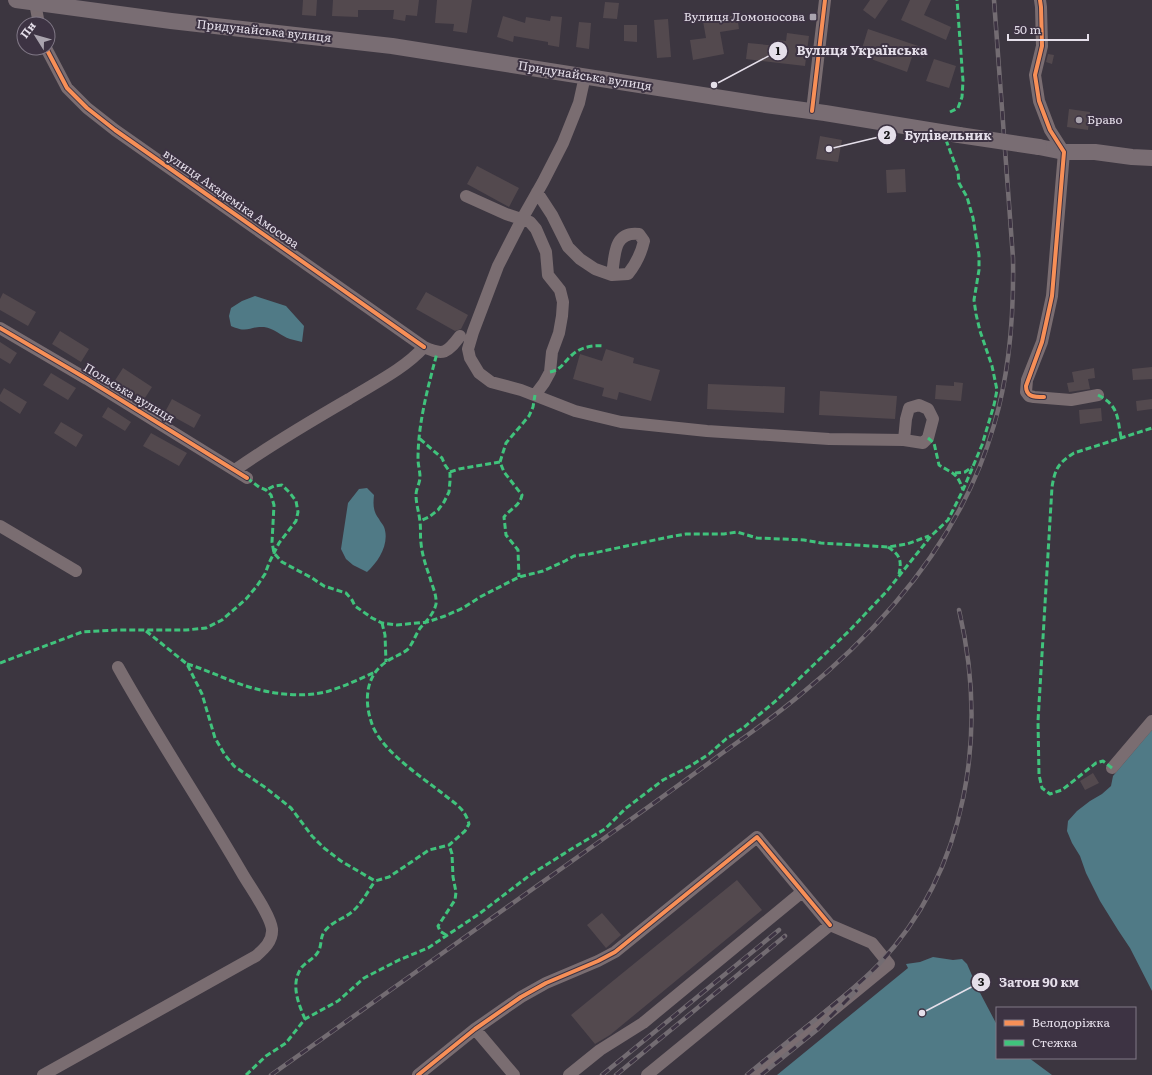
<svg xmlns="http://www.w3.org/2000/svg" width="1152" height="1075" font-family="Literata,serif">
<style>
.water{fill:#507a86}
.building{fill:#53494e}
.lines{fill:none;stroke-linecap:round;stroke-linejoin:round}
.minor{stroke:#7a6d71;stroke-width:12}
.major{stroke:#796d73;stroke-width:16}
.rail-casing{stroke:#736c72;stroke-width:4.5}
.rail{stroke:#3d3343;stroke-width:3;stroke-dasharray:9;stroke-linecap:butt}
.major-bridge{stroke:#796d73;stroke-width:16}
.quiet{stroke:#40c37c;stroke-width:3;stroke-dasharray:6 3;stroke-linecap:butt}
.cycleway-casing{stroke:#3d3343;stroke-width:6}
.cycleway{stroke:#f78f57;stroke-width:4}
.poi-dot{fill:#aaa4ae;stroke:#3d3343;stroke-width:1.5}
.labels{text-anchor:middle;stroke-width:4;stroke-linejoin:round;paint-order:stroke}
.poi-label{font-size:12px;fill:#e5dfea;stroke:#3d3343;text-anchor:end}
.street-label{font-size:12px;fill:#e5dfea;stroke:#3d3343}
.leader{fill:none;stroke:#e5dfea;stroke-width:1.5}
.callout-dot{fill:#e5dfea;stroke:#3d3343;stroke-width:1.5}
.mark-label{font-size:12px;text-anchor:middle;font-weight:bold;fill:#111}
.callout-label{font-size:13px;text-anchor:middle;font-weight:bold;fill:#e5dfea;stroke:#3d3343;stroke-width:4;stroke-linejoin:round;paint-order:stroke}
</style>
<rect width="100%" height="100%" fill="#3c3640"/>
<path class="water" d="M255,296L286,306L304,326L302,342C298,341 294,340 290,339C281,336 274,328 264,327C249,326 249,334 231,326L229,316L231,308L242,301Z
M367,488L374,495C373,505 373,511 379,519C380,522 383,524 384,527C390,543 379,561 367,572L353,565L346,559L341,549L348,503L359,489Z
M1152,730V991L1130,948L1118,930L1100,901L1086,873L1080,856L1072,843L1067,831L1068,821L1077,811L1090,801L1102,794L1111,786L1113,776Z
M933,957L953,960L962,959L967,964L978,989L997,1025V1058H1029L1052,1075H777L908,968L906,964L920,962Z"/>
<path class="building" d="M303,0H317L316,16L302,15Z
M333,0H419L417,16L406,15L405,21L393,19L394,10H358V17L332,16Z
M437,0H472L467,33L453,31L454,24L435,23Z
M870,0H888L875,19L863,10Z
M910,0H931L924,15L951,27L946,40L901,20Z
M605,2L619,3L617,19L603,18Z
M737,15L739,29L720,32L724,54L693,60L690,40L706,38L703,21Z
M503,16L525,23L526,17L550,21L551,16L562,17L559,47L548,45V42L514,36L513,42L497,37Z
M668,19L671,57L657,58L654,20Z
M579,22L591,23L589,49L576,47Z
M624,25H637V42L624,41Z
M868,29L927,49L924,58L913,54L907,72L860,55Z
M787,33L809,36L805,66L746,59L748,43L778,46V40L786,41Z
M1048,54L1054,55L1052,64L1046,62Z
M934,59L956,66L949,88L926,81Z
M1069,109L1090,112L1088,130L1067,127Z
M820,136L842,140L838,162L816,159Z
M477,166L519,188L509,207L467,184Z
M905,169L906,192L887,193L886,170Z
M426,292L468,315L461,329L455,331L416,309Z
M3,293L36,312L28,326L0,310V299Z
M60,331L89,349L81,362L52,344Z
M0,342L17,353L10,364L0,358Z
M606,349L634,358L633,363L660,370L651,401L619,392L617,400L602,396L604,388L573,379L580,354L602,361Z
M1152,367V379L1133,380L1132,369Z
M123,368L152,387L143,401L114,382Z
M1094,368L1095,378L1088,379L1090,389L1069,392L1067,383L1074,382L1072,372Z
M51,373L76,388L68,400L43,385Z
M954,382L963,383L961,401L935,399L936,385L954,386Z
M708,384L785,387L784,413L707,409Z
M4,388L27,402L20,414L0,401V395Z
M820,391L897,396L895,419L819,415Z
M172,399L201,415L194,428L165,412Z
M1152,399V409L1137,411L1136,401Z
M108,407L131,422L125,431L102,417Z
M1101,408L1102,421L1080,424L1079,410Z
M61,422L83,435L76,447L54,433Z
M151,433L187,453L179,466L143,446Z
M1093,773L1099,783L1085,790L1080,781Z
M737,880L762,910L610,1035L595,1044L571,1015Z
M602,913L621,935L606,948L587,925Z"/>
<g class="lines">
<path class="minor" d="M1040,0L1041,7L1042,46L1035,75L1039,101L1050,130L1064,152L1052,296L1042,342L1027,380L1026,392L1029,396L1034,397L1071,400L1098,395
M35,3L39,24
M46,48L67,88L87,108L115,130L424,347C444,356 447,353 460,336
M585,76L579,103L563,143L543,182L522,219L498,266L473,332L468,349L470,358L479,373L491,382L521,390L575,411L621,422L707,431L829,439L904,440L923,443L928,438L933,419L928,409L919,405L909,408L906,419L904,440
M812,111L825,0
M537,192L552,215L568,247L580,259L595,269L612,275L628,274C636,264 641,254 644,241L639,234C613,231 615,256 612,275
M466,196L506,214L530,222L536,229L546,252L548,275L560,290L563,302L562,316L559,333L552,352L550,372L544,383L535,395
M0,328L87,379L247,478
M235,470C272,444 311,421 349,399C375,383 404,369 424,347
M0,526L76,571
M1112,768L1152,721
M475,1029L514,1075
M43,1075L256,956C264,949 273,941 272,929C270,914 250,887 242,873C202,804 157,737 118,667
M418,1075L475,1029L521,997L546,983L598,961L615,952L757,837L830,925L872,943L889,964L754,1075
M569,1075L600,1050L643,1023L802,892
M647,1075L830,925"/>
<path class="major" d="M16,0L171,21L392,46L766,105L825,113L959,135
M1039,147L1064,152H1095L1132,157L1152,158"/>
<g class="rail-casing">
<path id="rail" d="M271,1075C382,996 492,918 603,839C643,811 682,783 721,754C748,735 775,716 800,695C887,624 963,534 994,425C1010,371 1014,314 1013,258L994,0
M602,1075L779,930
M616,1075L785,936
M747,1075C771,1055 796,1035 820,1016C840,999 861,983 879,964C968,869 988,733 959,610
M761,1075L818,1029L857,990"/>
</g>
<use href="#rail" class="rail"/>
<path class="major-bridge" d="M959,135L1039,147"/>
<path class="quiet" d="M950,112L958,108L962,97L963,81L957,0
M550,372C561,370 564,362 572,355C581,347 592,345 604,346
M1098,395C1119,406 1117,417 1121,437
M928,438L934,443L939,465C953,474 957,472 963,490
M420,439L442,458L445,465L450,472V481L449,492L444,502L438,510L429,517L420,521
M500,462L506,443L529,416L533,407L535,395
M450,472L459,469L500,462L504,472L522,495C520,506 510,509 504,517L506,535L518,550L519,577
M955,473L965,472L972,467
M247,478L259,487L266,490L271,495L274,505L272,542L274,553L282,562L312,578L324,586L346,593L352,600L355,606L372,618L382,623L397,625L427,622L445,616L463,608L480,597L519,577L543,571L565,561L574,556L589,554L669,537L686,534H724L737,532L757,538L804,540L821,543L888,547L907,544L929,536
M888,547C900,555 902,560 899,574
M382,623L385,635L386,662
M146,631L187,664L202,694L215,738L225,755L234,766L266,788L291,808L312,836L324,848L341,861L375,881L389,877L429,850L449,845L465,831L469,824C465,808 454,803 442,793C420,776 381,750 372,724C364,702 365,676 386,662C393,657 400,655 407,650C413,644 416,633 421,627C427,621 434,613 436,604C437,595 432,586 430,578C426,566 422,555 421,543C420,536 421,529 420,522C419,512 416,504 416,495C416,489 420,483 420,477C420,471 418,465 418,459C418,423 428,387 437,353
M0,663L82,632L118,630H186L206,628L222,620L246,599L257,586L265,574L269,563L279,543L296,521L298,512L296,501L290,493L282,485L274,486L266,490
M187,664C201,668 214,674 227,679C257,692 298,700 329,691C345,686 360,679 375,672
M1112,768L1103,761L1096,763L1062,790L1050,794L1042,788L1039,775L1038,721L1052,487C1055,469 1058,463 1074,453L1152,428
M446,935L440,931L438,926L455,900L456,892L453,877L452,854L449,845
M305,1019C298,1003 290,983 302,967C307,961 314,959 318,952C322,946 320,938 324,932C332,921 344,919 353,911C362,903 368,891 375,881
M246,1075L266,1056L286,1043L305,1019L338,1001L364,978L399,960L428,948L479,914L530,875L573,848L605,829L625,809L663,780L692,765L709,754L726,739L743,728L778,699L849,631L887,591L931,536L948,520L963,490L982,445L994,405L997,390L992,366L980,331L976,314L974,300L979,270V255L973,218L967,197L959,183L958,172L943,132"/>
<g class="cycleway-casing">
<path id="cycleway" d="M1040,0L1041,7L1042,46L1035,75L1039,101L1050,130L1064,152L1052,296L1042,342L1026,386C1026,397 1034,397 1044,397
M46,48L67,88L87,108L115,130L424,347
M812,111L825,0
M0,328L87,379L247,478
M418,1075L475,1029L521,997L546,983L598,961L615,952L757,837L830,925"/>
</g>
<use href="#cycleway" class="cycleway"/>
</g>
<g class="poi-dot">
<rect x="809" y="13" width="8" height="8" rx="2"/>
<circle cx="1079" cy="120" r="4"/>
</g>
<g class="labels">
<g class="poi-label">
<text x="805" y="21">Вулиця Ломоносова</text>
<text x="1087" y="124" text-anchor="start">Браво</text>
</g>
<g class="street-label">
<text transform="translate(264 31) rotate(6)" y="4">Придунайська вулиця</text>
<text transform="translate(585 76) rotate(9)" y="4">Придунайська вулиця</text>
<text transform="translate(231 199) rotate(35)" y="4">вулиця Академіка Амосова</text>
<text transform="translate(129 393) rotate(31)" y="4">Польська вулиця</text>
</g>
</g>
<path class="leader" d="M714 85L778 51M829 149L887 135M922 1013L981 982"/>
<g class="callout-dot">
<circle cx="714" cy="85" r="4"/>
<circle cx="829" cy="149" r="4"/>
<circle cx="922" cy="1013" r="4"/>
<circle cx="778" cy="51" r="10"/>
<circle cx="887" cy="135" r="10"/>
<circle cx="981" cy="982" r="10"/>
</g>
<g class="mark-label">
<text x="778" y="55">1</text>
<text x="887" y="139">2</text>
<text x="981" y="986">3</text>
</g>
<g class="callout-label">
<text x="862" y="55">Вулиця Українська</text>
<text x="948" y="140">Будівельник</text>
<text x="1039" y="987">Затон 90 км</text>
</g>
<rect x="996" y="1007" width="140" height="52" fill="#3d3343" stroke="#807886"/>
<rect x="1004" y="1020" width="20" height="6" fill="#f78f57" stroke="#807886"/>
<text x="1032" y="1027" font-size="12" fill="#e5dfea">Велодоріжка</text>
<rect x="1004" y="1040" width="20" height="6" fill="#40c37c" stroke="#807886"/>
<text x="1032" y="1047" font-size="12" fill="#e5dfea">Стежка</text>
<g transform="translate(36 36) rotate(307)"><circle r="19" fill="#3d3343" stroke="#807886"/>
<path d="M0-3L7 15L0 10L-7 15Z" fill="#aaa4ae"/>
<text y="-6" font-size="11" font-weight="bold" text-anchor="middle" fill="#e5dfea">Пн</text>
</g>
<path d="M1008 34v6h80v-6" fill="none" stroke="#e5dfea" stroke-width="2"/>
<text x="1014" y="34" font-size="12" fill="#e5dfea" stroke="#3d3343" stroke-width="3" paint-order="stroke">50 m</text>
</svg>
